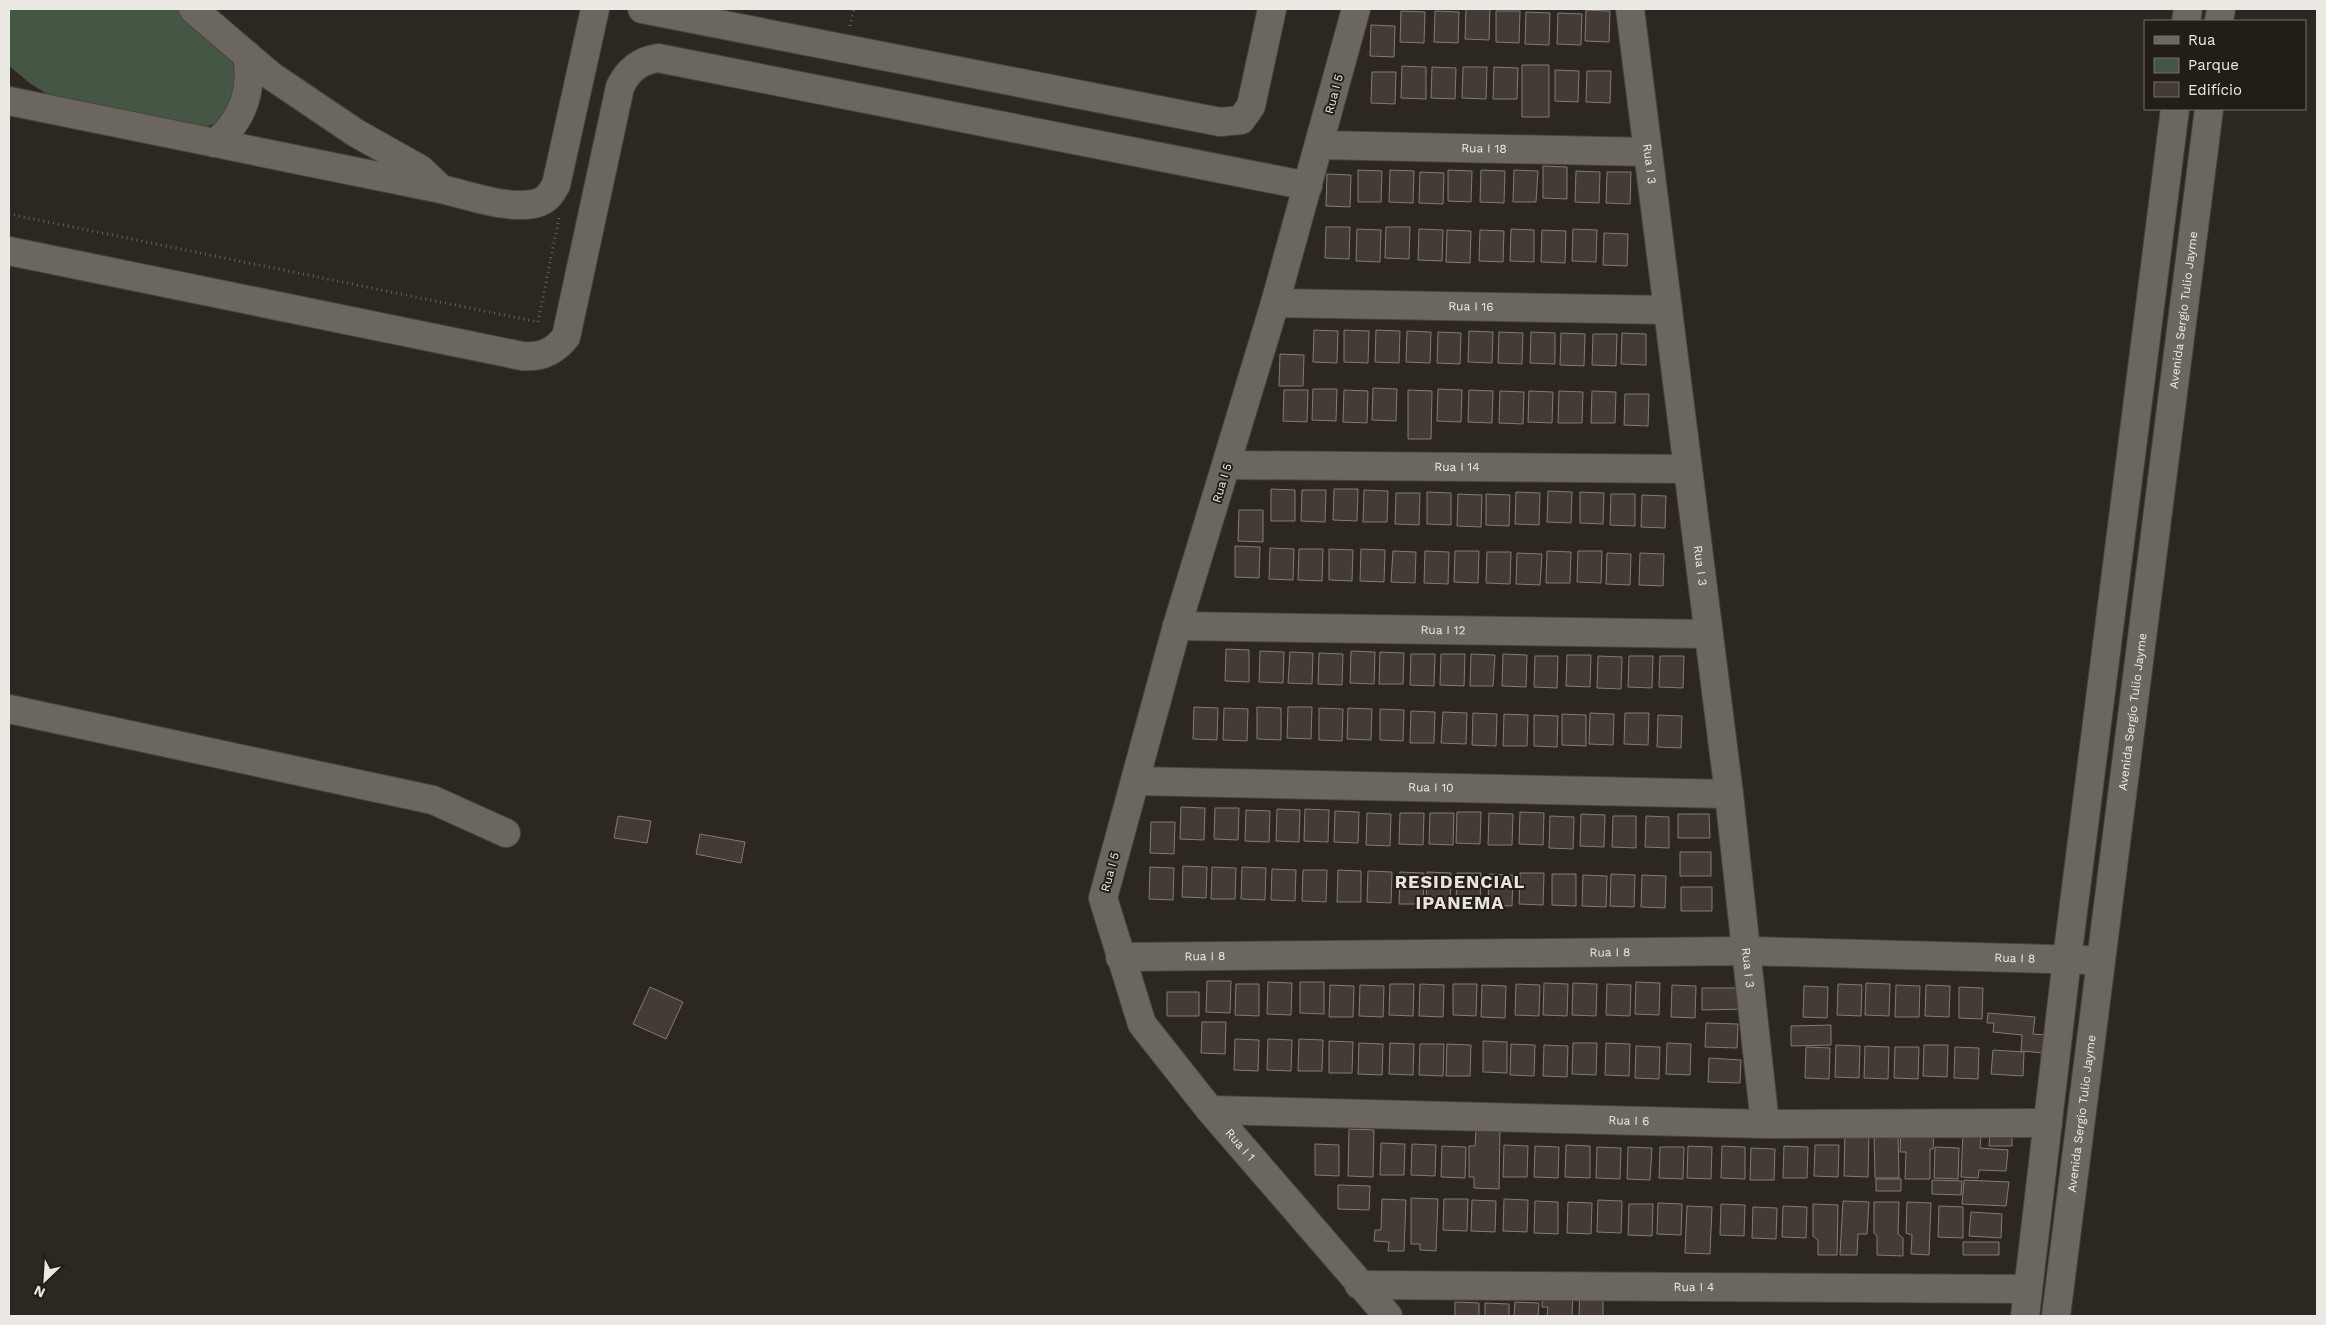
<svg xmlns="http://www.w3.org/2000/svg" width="2326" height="1325" font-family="'Work Sans',sans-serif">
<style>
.green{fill:#465644}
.building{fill:#443b36;stroke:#847a74}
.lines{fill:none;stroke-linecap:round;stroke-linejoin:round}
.minor-casing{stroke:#48443e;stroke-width:30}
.path{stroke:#67625c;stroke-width:3;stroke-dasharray:1 4;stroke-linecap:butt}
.minor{stroke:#6c675e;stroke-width:28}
.labels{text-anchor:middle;stroke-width:4;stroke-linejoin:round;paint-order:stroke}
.street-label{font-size:12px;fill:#ece9e4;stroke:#221e16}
.district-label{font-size:18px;font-weight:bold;letter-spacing:1px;fill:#e9e3d9;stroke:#221e16}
</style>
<rect width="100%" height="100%" fill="#2c2720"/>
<path class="green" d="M9,9H181L234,61L240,83L220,121L202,129L47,94L31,84L9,66Z"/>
<path class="building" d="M1466,9H1490L1489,40L1465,39Z
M1586,10L1610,11L1609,42L1585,41Z
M1401,11L1425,12L1424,43L1400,42Z
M1435,11L1459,12L1458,43L1434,42Z
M1496,11H1520L1519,43L1496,42Z
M1526,12L1550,13L1549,45L1525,44Z
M1558,13L1582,14L1581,45L1557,44Z
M1371,25L1395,26L1394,57L1370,56Z
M1522,65H1549V117H1522Z
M1402,66L1426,67V99L1401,98Z
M1432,67L1456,68L1455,99L1431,98Z
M1463,67H1487L1486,99L1462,98Z
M1494,67L1518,68L1517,99H1493Z
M1555,70L1579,71L1578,102L1555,101Z
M1587,71H1611L1610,103L1586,102Z
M1372,72H1396L1395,104L1371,103Z
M1543,166L1567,167V199L1543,198Z
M1358,170L1382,171L1381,202H1358Z
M1390,170L1414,171L1413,203L1389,202Z
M1448,170L1472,171L1471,202L1448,201Z
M1481,170L1505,171L1504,203L1480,202Z
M1514,170L1538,171L1536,202H1513Z
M1576,171L1600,172L1599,203L1575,202Z
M1420,172L1444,173L1443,204L1419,203Z
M1607,172H1631L1630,204L1606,203Z
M1327,174L1351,175L1350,207L1326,206Z
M1326,227H1350L1349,259L1325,258Z
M1386,227H1410L1409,259L1385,258Z
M1357,229L1381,230L1380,262L1356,261Z
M1419,229L1443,230L1442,261L1418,260Z
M1511,229L1534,230V262L1510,261Z
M1573,229L1597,230L1596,262L1572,261Z
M1447,230L1471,231L1470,263L1446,262Z
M1480,230L1504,231L1503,262L1479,261Z
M1542,230L1566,231L1565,263L1541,262Z
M1604,233L1628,234L1627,266L1603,265Z
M1314,330L1338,331L1337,363L1313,362Z
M1344,330L1369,331L1368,363L1344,362Z
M1376,330L1400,331L1399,363L1375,362Z
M1407,331L1431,332L1430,363L1406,362Z
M1469,331L1493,332L1492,363L1468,362Z
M1438,332L1461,333L1460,364L1437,363Z
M1499,332L1523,333L1522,364L1498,363Z
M1531,332L1555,333V364L1530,363Z
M1561,333L1585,334L1584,366L1560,365Z
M1622,333L1646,334V365L1621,364Z
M1593,334H1617L1616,366L1592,365Z
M1280,354L1304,355L1303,386H1279Z
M1373,388L1397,389L1396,421L1372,420Z
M1313,389H1337L1336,421L1312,420Z
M1438,389L1462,390L1461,422L1437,421Z
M1284,390H1308L1307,422L1283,421Z
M1344,390L1368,391L1367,423L1343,422Z
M1408,390L1432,391L1431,439H1408Z
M1469,390L1493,391L1492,423L1468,422Z
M1500,391L1524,392L1523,424L1499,423Z
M1529,391L1553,392L1552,423L1528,422Z
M1559,391L1583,392L1582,423H1558Z
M1592,391L1616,392L1615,423H1591Z
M1625,394H1649L1648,426L1624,425Z
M1271,489L1295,490V521H1271Z
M1334,489H1358L1357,521L1333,520Z
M1302,490H1326L1325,522L1301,521Z
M1364,490L1388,491L1387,522H1363Z
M1548,491L1572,492L1571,523L1547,522Z
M1427,492L1451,493V525L1427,524Z
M1516,492L1540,493L1539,525L1515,524Z
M1580,492L1604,493L1603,524L1580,523Z
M1396,493H1420L1419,525L1395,524Z
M1458,494L1482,495L1481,527L1457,526Z
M1486,494L1510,495L1509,526L1486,525Z
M1611,494H1635V526L1610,525Z
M1642,495L1666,496L1665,528L1641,527Z
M1239,510H1263V542L1238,541Z
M1235,546L1260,547L1259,578L1235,577Z
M1270,548L1294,549L1293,580L1269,579Z
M1299,549H1323L1322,581L1298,580Z
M1329,549L1353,550L1352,581L1329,580Z
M1361,549L1385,550L1384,582L1360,581Z
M1393,551L1416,552L1415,583L1391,582Z
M1425,551L1449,552L1448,584L1424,583Z
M1455,551H1479L1478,583L1454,582Z
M1547,551L1571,552L1570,583H1546Z
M1578,551H1602L1601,583L1577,582Z
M1487,552H1511L1510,584L1486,583Z
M1517,553L1542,554L1540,585L1516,584Z
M1607,553L1631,554L1630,585L1606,584Z
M1640,553L1664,554L1663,586L1639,585Z
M1226,649L1249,650V682L1225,681Z
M1260,651L1284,652L1283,683L1259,682Z
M1351,651L1375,652L1374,684L1350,683Z
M1290,652L1313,653L1312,684L1288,683Z
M1380,652L1404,653L1403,684H1379Z
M1319,653L1343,654L1342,685L1318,684Z
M1411,654H1435L1434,686L1410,685Z
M1441,654H1465L1464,686L1440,685Z
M1471,654L1495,655L1493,686H1470Z
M1503,654L1527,655L1526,687L1502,686Z
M1567,655H1591L1590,687L1566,686Z
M1535,656H1558L1557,688L1534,687Z
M1598,656L1622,657L1621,689L1597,688Z
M1629,656H1653L1652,688L1628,687Z
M1660,656H1684L1683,688L1659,687Z
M1194,707L1218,708L1217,740L1193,739Z
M1257,707L1281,708V740L1257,739Z
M1288,707H1312L1311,739L1287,738Z
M1224,708L1248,709L1247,741L1223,740Z
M1319,708L1343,709L1342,741L1319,740Z
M1348,708L1372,709L1371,740L1347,739Z
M1380,709L1404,710L1403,741L1380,740Z
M1411,711L1435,712L1434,743H1410Z
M1443,712L1467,713L1466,744L1441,743Z
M1473,713L1497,714L1496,746L1472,745Z
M1590,713L1614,714L1613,745L1589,744Z
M1625,713H1649L1648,745L1624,744Z
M1504,714L1528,715L1527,746H1503Z
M1562,714L1586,715V746L1562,745Z
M1534,715L1558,716L1557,747L1534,746Z
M1658,715L1682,716L1681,748L1657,747Z
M1181,807L1205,808L1204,840L1180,839Z
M1215,808H1239L1238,840L1214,839Z
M1277,809L1300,810L1299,842L1276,841Z
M1305,809L1329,810L1328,842L1304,841Z
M1246,810L1270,811L1269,842L1245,841Z
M1335,811L1359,812L1358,843L1334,842Z
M1457,812H1481L1480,844L1456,843Z
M1520,812L1544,813L1543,845L1519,844Z
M1367,813L1391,814L1390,846L1366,845Z
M1400,813H1424L1423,845L1399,844Z
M1430,813H1454L1453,845L1429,844Z
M1489,813L1513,814L1512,845H1488Z
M1581,814L1605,815L1604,847L1580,846Z
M1678,814H1709L1710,838H1678Z
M618,816L651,821L647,843L614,838Z
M1550,816L1574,817L1573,849L1549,848Z
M1613,816H1636V848L1612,847Z
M1646,816L1669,817V848L1645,847Z
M1151,822H1175L1174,854L1150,853Z
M700,834L745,842L741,863L696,854Z
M1680,852H1711V876H1680Z
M1183,866L1207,867L1206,898L1182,897Z
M1150,867L1174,868L1173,900L1149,899Z
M1212,867L1236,868L1235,899H1211Z
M1242,867L1266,868L1265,900L1241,899Z
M1272,869L1296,870L1295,901L1271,900Z
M1303,870H1327L1326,902L1302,901Z
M1338,870L1361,871V902H1337Z
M1368,871L1392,872L1391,903L1367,902Z
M1400,872L1424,873L1423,904H1399Z
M1427,872L1451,873L1450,905L1426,904Z
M1457,873H1481L1480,905L1456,904Z
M1520,873H1544L1543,905L1519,904Z
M1489,874L1513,875L1512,906L1488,905Z
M1552,874H1576V906L1552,905Z
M1611,874L1635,875L1634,907L1610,906Z
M1583,875L1607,876L1606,907L1582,906Z
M1642,875L1666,876L1665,908L1641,907Z
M1681,887H1712V911H1681Z
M1207,981H1231L1230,1013L1206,1012Z
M1268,982L1292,983L1291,1015L1267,1014Z
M1300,982H1324V1014L1300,1013Z
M1636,982L1660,983L1659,1015L1635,1014Z
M1544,983L1568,984L1567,1016L1543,1015Z
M1573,983L1597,984L1596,1016L1572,1015Z
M1866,983L1890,984L1889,1016L1865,1015Z
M1236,984H1259V1016L1235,1015Z
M1390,984H1414L1413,1016L1389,1015Z
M1420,984L1444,985L1443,1017L1419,1016Z
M1453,984H1477L1476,1016L1453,1015Z
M1516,984L1540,985L1539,1016L1515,1015Z
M1607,984L1631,985L1630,1016L1606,1015Z
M1838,984L1862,985L1861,1016L1837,1015Z
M1330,985L1354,986L1353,1017H1329Z
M1360,985L1384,986L1383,1017L1359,1016Z
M1482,985L1506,986L1505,1018L1481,1017Z
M1672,985L1696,986L1695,1018L1671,1017Z
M1896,985L1920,986L1919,1017H1895Z
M1926,985L1950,986L1949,1017L1925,1016Z
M1804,986L1828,987L1827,1018L1803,1017Z
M650,987L683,1002L666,1039L633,1024Z
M1959,987L1983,988L1982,1019L1959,1018Z
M1702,988H1744V1009L1702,1010Z
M1167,992H1199V1016H1167Z
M1988,1013L2035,1017L2033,1034L2046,1035L2044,1053L2021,1051L2022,1035L1993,1032L1994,1023H1987Z
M1202,1022H1226L1225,1054L1201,1053Z
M1706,1023L1738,1024L1737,1048L1705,1047Z
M1831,1025V1045L1791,1046V1026Z
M1235,1039L1259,1040L1258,1071L1234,1070Z
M1268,1039L1292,1040L1291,1071L1267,1070Z
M1299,1039L1323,1040L1322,1071H1298Z
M1329,1041L1353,1042L1352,1073H1329Z
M1483,1041L1507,1042V1073L1483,1072Z
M1359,1043L1383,1044L1382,1075L1358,1074Z
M1390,1043L1414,1044L1413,1075L1389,1074Z
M1573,1043H1597L1596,1075L1572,1074Z
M1606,1043L1630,1044L1629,1076L1605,1075Z
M1667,1043L1691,1044L1690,1075L1666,1074Z
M1420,1044H1444L1443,1076L1419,1075Z
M1447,1044L1471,1045L1470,1076H1446Z
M1511,1044L1535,1045L1534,1076L1510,1075Z
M1544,1045L1568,1046L1567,1077L1543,1076Z
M1836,1045L1860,1046L1859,1078L1835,1077Z
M1924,1045H1948L1947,1077L1923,1076Z
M1636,1046L1660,1047L1659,1079L1635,1078Z
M1865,1046L1889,1047L1888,1079L1864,1078Z
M1806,1047L1830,1048L1829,1079L1805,1078Z
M1895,1047H1919L1918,1079L1894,1078Z
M1955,1047L1979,1048L1978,1079L1954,1078Z
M1993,1050L2024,1052L2023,1076L1991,1074Z
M1709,1058L1741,1060L1740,1083L1708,1082Z
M1349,1129L1374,1130L1373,1177L1348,1176Z
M1476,1130L1500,1131L1499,1189L1474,1188V1177H1469V1146H1475Z
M1845,1130L1869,1131L1868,1177L1844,1176Z
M1901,1130L1934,1131L1933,1149H1930V1179H1905L1906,1152H1900Z
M1874,1132H1898L1899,1178H1875Z
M1963,1132L1981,1134L1980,1148L2008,1150L2006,1171L1979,1170L1978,1178L1961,1177Z
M1990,1132L2012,1133V1146H1989Z
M1381,1143L1405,1144L1404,1175H1380Z
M1315,1144L1339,1145V1176L1315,1175Z
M1412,1144L1436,1145L1435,1176L1411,1175Z
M1504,1145L1528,1146L1527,1177H1503Z
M1566,1145L1590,1146V1178L1565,1177Z
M1815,1145H1839L1838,1177L1814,1176Z
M1442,1146L1466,1147L1465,1178L1441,1177Z
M1535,1146L1559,1147L1558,1178L1534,1177Z
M1688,1146L1712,1147L1711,1179L1687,1178Z
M1722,1146L1745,1147V1179L1721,1178Z
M1784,1146L1808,1147L1807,1178H1783Z
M1597,1147L1621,1148L1620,1179L1596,1178Z
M1628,1147L1652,1148L1650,1180L1627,1179Z
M1660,1147H1684L1683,1179L1659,1178Z
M1935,1147L1959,1148L1958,1179L1934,1178Z
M1751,1148L1775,1149L1774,1180H1750Z
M1876,1179H1901V1191H1876Z
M1932,1180L1962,1181L1961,1195L1932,1194Z
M1964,1180L2009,1182L2006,1206L1962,1204Z
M1338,1185L1370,1186L1369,1210L1338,1209Z
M1411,1198L1438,1199L1436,1251L1420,1250V1244H1411Z
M1382,1199L1406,1200L1404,1251H1388L1389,1242L1374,1241L1375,1230H1381Z
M1444,1199H1468L1467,1231L1443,1230Z
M1504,1199L1528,1200L1527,1232L1503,1231Z
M1472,1200L1496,1201L1495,1232L1471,1231Z
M1598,1200L1622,1201L1621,1233L1597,1232Z
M1535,1201L1558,1202V1234L1534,1233Z
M1843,1201L1869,1202L1867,1234H1858L1857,1255H1840Z
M1568,1202L1592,1203L1591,1234L1567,1233Z
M1874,1202H1899L1898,1234L1903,1238V1256L1877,1255V1236L1874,1233Z
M1907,1202L1931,1203L1929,1255L1911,1254L1912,1235L1906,1233Z
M1658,1203L1682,1204L1681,1235L1657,1234Z
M1629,1204H1653L1652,1236L1628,1235Z
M1721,1204L1745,1205L1744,1236L1720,1235Z
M1813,1204L1838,1205L1837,1255H1818V1240L1813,1236Z
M1687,1206L1712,1207L1710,1254L1685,1253Z
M1783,1206L1807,1207L1806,1238L1782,1237Z
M1939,1206L1963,1207V1238L1938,1237Z
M1753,1207L1777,1208L1776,1239L1752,1238Z
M1971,1212L2002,1214L2001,1238L1969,1236Z
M1963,1242H1999V1255H1963Z
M1543,1291L1573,1292L1572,1316H1547L1548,1307H1542Z
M1580,1291L1603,1292V1316H1579Z
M1455,1302L1479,1303V1316H1455Z
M1515,1302L1539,1303L1538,1316H1514Z
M1485,1303L1509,1304V1316H1485Z"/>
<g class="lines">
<g class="minor-casing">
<g id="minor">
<path d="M193,9L270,75L356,133L420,169L436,184"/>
<path d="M642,9L1220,122L1241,120L1251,106L1272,9"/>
<path id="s1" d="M1356,9L1275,303L1177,626L1103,898L1142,1024L1210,1110L1388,1316"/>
<path id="s2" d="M1630,9L1729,794L1765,1124"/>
<path d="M2186,21L2188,9"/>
<path d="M2219,21L2221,9"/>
<path d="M9,101L441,189C469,195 513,212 540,202C548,199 552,192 556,185L595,9"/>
<path d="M215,143C243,120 253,91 247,55"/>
<path id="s3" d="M1320,145L1648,152"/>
<path d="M9,251L522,356C541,358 554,352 566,337L620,87C628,70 639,61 658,58L1308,186"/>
<path id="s4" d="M1275,303L1668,310"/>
<path id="s5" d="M1227,465L1688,469"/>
<path id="s6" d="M1177,626L1708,634"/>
<path d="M9,709L433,800L506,833"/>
<path id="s7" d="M1135,781L1729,794"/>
<path id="s8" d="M1120,957L1747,951L2086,960"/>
<path id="s9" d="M1210,1110L1765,1124L2048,1123"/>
<path id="s10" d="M1359,1285L2028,1289"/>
<path d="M2025,1316L2067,959L2175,109"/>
<path id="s11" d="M2056,1316L2209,109"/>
</g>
</g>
<path class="path" d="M850,26L854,9
M9,214L538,322L559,218"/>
<use href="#minor" class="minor"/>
</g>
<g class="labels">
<g class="street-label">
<text transform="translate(1334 94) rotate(-75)" y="4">Rua I 5</text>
<text dy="4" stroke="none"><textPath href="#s3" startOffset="164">Rua I 18</textPath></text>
<text dy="4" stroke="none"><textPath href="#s2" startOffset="156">Rua I 3</textPath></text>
<text dy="4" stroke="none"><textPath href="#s4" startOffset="196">Rua I 16</textPath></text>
<text dy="4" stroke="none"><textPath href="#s11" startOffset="1014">Avenida Sergio Tulio Jayme</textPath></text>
<text dy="4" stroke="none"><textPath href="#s5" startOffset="230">Rua I 14</textPath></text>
<text transform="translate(1222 483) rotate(-73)" y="4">Rua I 5</text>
<text dy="4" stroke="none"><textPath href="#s2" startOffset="561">Rua I 3</textPath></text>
<text dy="4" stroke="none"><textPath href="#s6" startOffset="266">Rua I 12</textPath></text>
<text dy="4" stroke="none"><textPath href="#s11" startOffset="609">Avenida Sergio Tulio Jayme</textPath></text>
<text dy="4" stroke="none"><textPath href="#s7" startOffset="296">Rua I 10</textPath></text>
<text transform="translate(1110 872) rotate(-75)" y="4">Rua I 5</text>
<text dy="4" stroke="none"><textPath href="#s8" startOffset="490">Rua I 8</textPath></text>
<text dy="4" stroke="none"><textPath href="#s8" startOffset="85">Rua I 8</textPath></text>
<text dy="4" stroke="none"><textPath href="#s8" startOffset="895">Rua I 8</textPath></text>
<text dy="4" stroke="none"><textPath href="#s2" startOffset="966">Rua I 3</textPath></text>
<text dy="4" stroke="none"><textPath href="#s11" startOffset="204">Avenida Sergio Tulio Jayme</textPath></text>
<text dy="4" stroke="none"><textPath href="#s9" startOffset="419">Rua I 6</textPath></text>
<text dy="4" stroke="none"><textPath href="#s1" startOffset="1212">Rua I 1</textPath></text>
<text dy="4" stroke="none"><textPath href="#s10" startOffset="335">Rua I 4</textPath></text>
</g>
<g class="district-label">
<text x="1460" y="888">RESIDENCIAL<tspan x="1460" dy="21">IPANEMA</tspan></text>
</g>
</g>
<rect width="2326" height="1325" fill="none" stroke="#ece9e4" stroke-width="20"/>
<rect x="2144" y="20" width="162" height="90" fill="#221e16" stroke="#736f68"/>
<rect x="2154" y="36" width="25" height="8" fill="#6c675e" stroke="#736f68"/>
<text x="2188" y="45" font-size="15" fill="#ece9e4">Rua</text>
<rect x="2154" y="58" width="25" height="15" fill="#465644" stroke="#736f68"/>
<text x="2188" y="70" font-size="15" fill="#ece9e4">Parque</text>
<rect x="2154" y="82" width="25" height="15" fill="#443b36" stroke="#736f68"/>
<text x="2188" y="95" font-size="15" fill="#ece9e4">Edifício</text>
<g transform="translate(45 1280) rotate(205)" stroke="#221e16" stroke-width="4" paint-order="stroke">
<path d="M0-4L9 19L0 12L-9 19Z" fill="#ece9e4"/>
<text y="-8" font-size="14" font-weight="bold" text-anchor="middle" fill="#ece9e4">N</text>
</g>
</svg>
